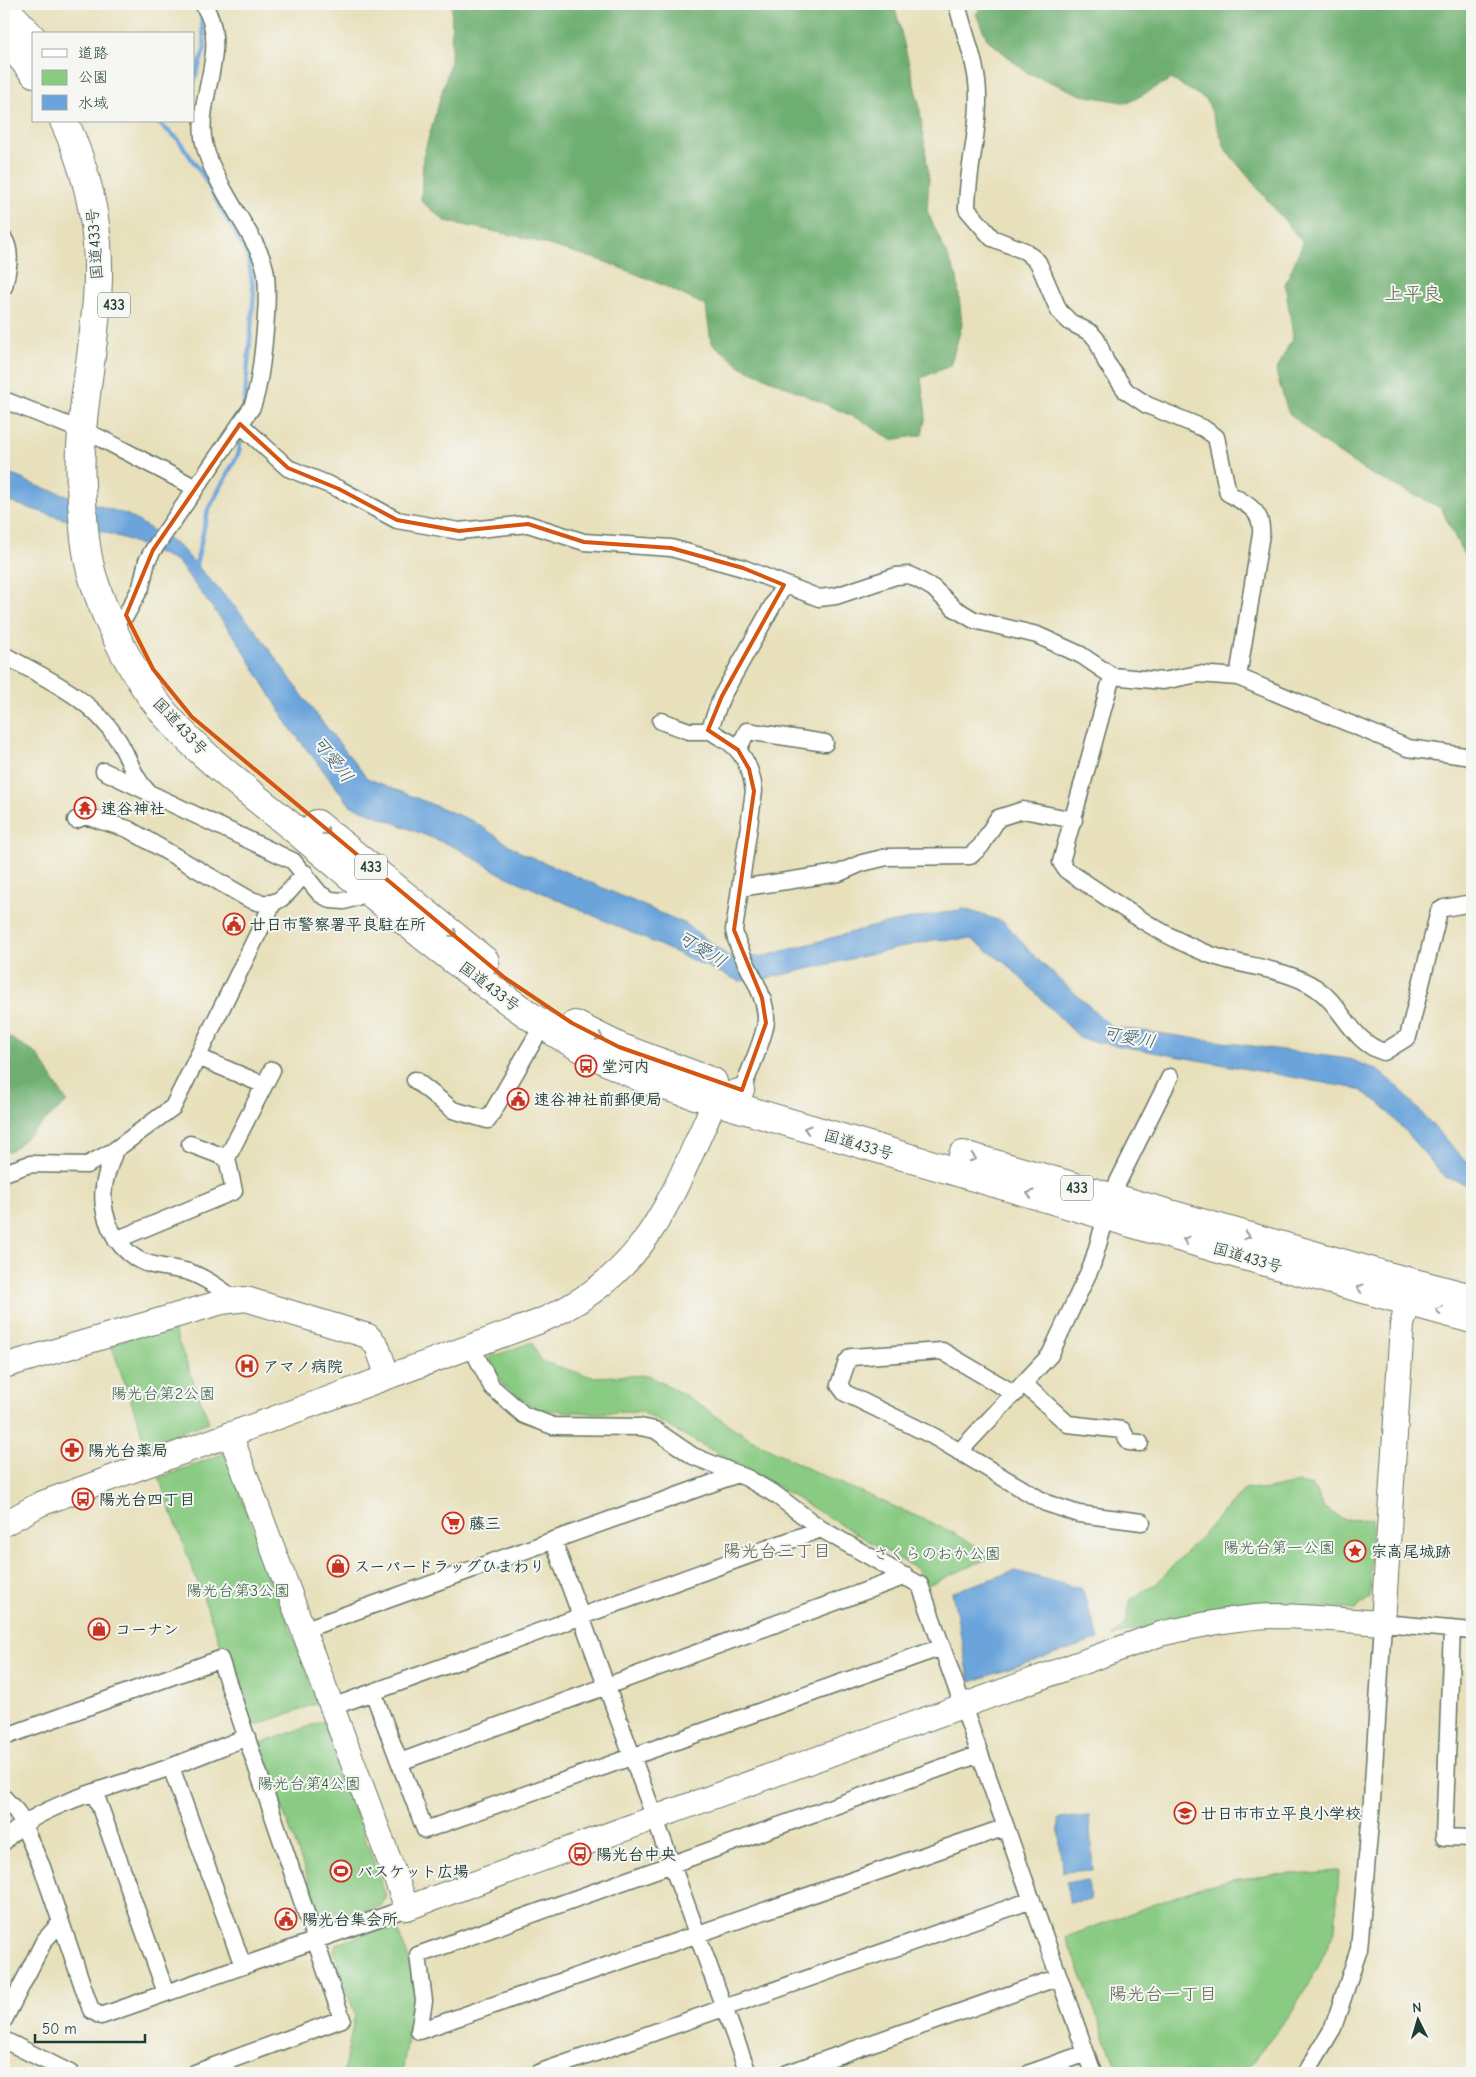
<svg xmlns="http://www.w3.org/2000/svg" width="1476" height="2077" font-family="'Comic Neue','Klee One',sans-serif">
<style>
.green{fill:#89cb83;stroke:#54845c}
.forest{fill:#6eaf71;stroke:#467652}
.water{fill:#6ba4db;stroke:#457088}
.lines{fill:none;stroke-linecap:round;stroke-linejoin:round}
.stream{stroke:#6ba4db;stroke-width:4.5}
.street-casing{stroke:#657663;stroke-width:19}
.secondary-casing{stroke:#657663;stroke-width:26}
.highway-casing{stroke:#657663;stroke-width:30}
.street{stroke:#fff;stroke-width:16}
.secondary{stroke:#fff;stroke-width:24}
.highway{stroke:#fff;stroke-width:28}
.oneway{stroke:#8f9e9a}
.marked{fill:none;stroke:#d45610;stroke-width:4;stroke-linejoin:round}
.labels{text-anchor:middle;stroke-width:4;stroke-linejoin:round;paint-order:stroke}
.shield{fill:#f6f6f2;stroke:#60746d;stroke-width:1}
.shield-label{font-size:15px;font-weight:bold;fill:#1f3d34}
.street-label{font-size:16px;fill:#1f3d34;stroke:#f6f6f2}
.poi-label{font-size:16px;font-weight:bold;fill:#1f3d34;stroke:#f6f6f2;text-anchor:start}
.park-label{font-size:16px;fill:#3a6048;stroke:#f6f6f2}
.water-label{font-size:18px;font-style:italic;fill:#365c66;stroke:#f6f6f2}
.neighbourhood-label{font-size:18px;fill:#5c614e;stroke:#f6f6f2}
.quarter-label{font-size:19px;fill:#5c614e;stroke:#f6f6f2}
</style>
<rect width="100%" height="100%" fill="#f6f6f2"/>
<filter id="ink" filterUnits="userSpaceOnUse"><feTurbulence type="fractalNoise" baseFrequency=".02" numOctaves="2"/><feDisplacementMap in="SourceGraphic" scale="10" xChannelSelector="R" yChannelSelector="G"/><feConvolveMatrix kernelMatrix="1 2 1 2 8 2 1 2 1" color-interpolation-filters="sRGB"/></filter>
<filter id="wash" filterUnits="userSpaceOnUse"><feTurbulence type="fractalNoise" baseFrequency=".0096" numOctaves="4" result="noise"/><feDisplacementMap in="SourceGraphic" scale="20" xChannelSelector="R" yChannelSelector="G"/><feGaussianBlur stdDeviation="1.12" result="paint"/><feColorMatrix in="noise" values="0 0 0 0 0 0 0 0 0 0 0 0 0 0 0 0 0 1.4 0 .05"/><feComposite in="paint" operator="in"/></filter>
<g filter="url(#wash)">
<rect width="100%" height="100%" fill="#e8e0bb"/>
<path class="green" d="M172,1325L209,1422L146,1444L111,1344Z
M532,1342L541,1361L592,1377L648,1375L686,1396L749,1438L815,1472L948,1530L994,1556L928,1585L918,1570L759,1476L642,1412L589,1413L536,1409L503,1385L489,1358Z
M225,1453L318,1703L251,1727L159,1478Z
M1298,1483L1313,1486L1324,1508L1345,1520L1372,1519L1370,1597L1356,1609L1326,1607L1157,1624L1112,1636L1125,1625L1131,1599L1156,1584L1246,1488L1262,1490Z
M323,1721L386,1896L381,1906L325,1926L259,1744Z
M1339,1871L1335,1930L1317,1969L1288,2018L1252,2062L1238,2073H1119L1066,1937L1204,1886L1231,1880L1273,1875Z
M390,1926L397,1929L410,1962L415,1999L402,2073H343L355,2015L334,1951L337,1944Z"/>
<path class="forest" d="M452,4H894L919,104L929,178L927,211L957,277L962,325L950,366L921,378L926,415L922,435L891,440L863,421L740,366L711,342L706,306L656,282L603,261L521,237L445,221L421,201L423,157L451,61Z
M984,4H1472V572L1441,508L1367,472L1319,440L1288,412L1276,372L1293,336L1285,284L1303,243L1226,150L1207,100L1171,79L1128,103L1082,95L1026,72L987,39L976,14Z
M4,1034L38,1055L67,1102L13,1149L4,1153Z"/>
<path class="water" d="M4,471L35,485L128,515L180,547L254,628L315,713L367,778L473,821L520,852L686,924L732,959L765,956L879,925L964,909L1004,922L1035,957L1112,1027L1349,1059L1377,1070L1397,1086L1465,1161L1472,1164V1186L1445,1177L1381,1104L1358,1089L1081,1039L1008,965L971,939L933,940L768,978L739,981L501,874L457,848L350,805L291,729L237,640L177,561L126,539L4,500Z
M1015,1571L1082,1589L1099,1639L970,1682L952,1592Z
M1089,1816L1093,1870L1062,1872L1058,1819Z
M1088,1880L1090,1900L1069,1902L1067,1882Z"/>
<g class="lines">
<path class="stream" d="M194,80L205,48L201,15
M156,121L178,139L202,174L248,256L254,294L244,409
M195,569L208,510L239,453L241,434"/>
</g>
</g>
<g filter="url(#ink)">
<g class="lines">
<g class="street-casing">
<path id="street" d="M957,4C965,37 979,67 978,101C978,137 967,173 967,209L992,238L1025,251L1038,262L1059,311L1070,322L1091,333L1097,340L1106,362L1126,391L1147,405L1203,428L1216,437L1228,493C1246,504 1263,510 1261,534L1238,677
M4,239C13,254 7,271 4,287
M4,400L100,438L196,488
M240,424L288,468L339,489L397,520L459,531L528,524L584,542L671,548L743,568L819,598L836,596L896,576L910,575L933,588L954,608L974,620L1037,635L1081,655L1112,676L1163,681L1198,674L1238,677L1408,748L1472,757
M126,615L141,587L147,561L153,550L252,407C262,382 269,303 266,275C265,266 262,258 258,250C242,217 207,172 203,137C198,92 231,46 203,4
M4,655C45,678 91,697 118,740C129,757 133,778 149,793L293,861L320,894L331,900L344,901L357,897L371,884
M1112,676L1061,862L1066,870C1113,901 1158,935 1211,955C1244,967 1286,968 1316,988C1343,1006 1351,1042 1384,1052L1408,1037L1439,911L1444,908L1472,903
M661,721L689,731H711
M738,750L747,731L825,743
M104,771L146,791
M76,820L85,816L128,829L247,898C278,913 286,894 305,873
M740,888L839,873L862,863L887,857L970,856L981,846L998,818L1023,810L1074,820
M198,1057L264,1085
M415,1080L453,1110L488,1120L537,1035
M742,1090C748,1074 765,1037 766,1021C767,989 739,961 734,930L754,791C752,772 745,754 729,742C722,737 713,735 710,728L722,696L784,585
M190,1144L227,1158
M115,1150C111,1162 105,1175 104,1187C100,1214 113,1244 137,1259C153,1268 172,1267 189,1272C206,1278 220,1288 234,1299
M4,1173L30,1164L87,1165L115,1150L173,1107L272,905
M116,1240L234,1191L227,1158L272,1070
M471,1346L492,1387L524,1415L553,1426L640,1427L655,1430L693,1456L747,1478L776,1495L821,1529L920,1585L1093,2073
M1024,1384L1068,1424L1122,1430L1129,1442L1140,1443
M1015,1394L942,1351L851,1357L847,1362L839,1385L845,1393L933,1436L1046,1503L1079,1514L1142,1522
M959,1452L1050,1355L1092,1265L1114,1190L1170,1077
M553,1540L748,2073
M1452,1629L1444,1837L1472,1838
M303,1630L738,1474
M373,1692L425,1830L942,1647
M332,1707L821,1529
M4,1737L220,1659L342,2019L195,2073
M980,1754L418,1955L424,2001L419,2031L1006,1827
M400,1762L906,1576
M171,1767L243,1966
M95,1793L166,1993
M4,1798L17,1812L42,1867L91,2010L101,2016L407,1908
M4,1842C31,1806 119,1785 162,1770C190,1760 219,1748 247,1737
M4,2020L44,1941L60,1923
M4,2040L70,2073
M538,2073L1032,1900
M788,2073L1059,1977
M1030,2073L1086,2053
M1306,2073L1333,2028L1359,1949L1372,1800L1383,1623L1472,1631"/>
</g>
<g class="secondary-casing">
<path id="secondary" d="M4,1366L222,1302L246,1299L368,1336L377,1346L388,1377
M230,1434L407,1908L1160,1634C1197,1626 1235,1617 1273,1616C1310,1616 1346,1621 1383,1623L1402,1325L1413,1284
M4,1524L40,1504L538,1322C644,1277 667,1207 711,1110C719,1097 727,1094 742,1090"/>
</g>
<g class="highway-casing">
<path id="highway" d="M4,7L34,40
M4,36L34,73
M64,121C87,170 99,223 98,277C97,347 77,416 81,486C83,516 84,549 93,578C108,626 133,675 165,714C203,759 259,799 304,837C381,901 458,968 542,1024C576,1047 613,1065 651,1082L1223,1250L1472,1319
M317,824L485,961
M575,1025L619,1047L713,1082
M963,1155L1380,1274L1472,1298"/>
</g>
<use href="#street" class="street"/>
<use href="#secondary" class="secondary"/>
<use href="#highway" class="highway"/>
</g>
<defs><path id="oneway-chevron" d="M-2-3.5L2.5 0L-2 3.5" fill="none" stroke-width="1.6" stroke-linecap="round" stroke-linejoin="round" transform="scale(1.25)"/></defs>
<g class="oneway">
<use href="#oneway-chevron" transform="translate(327 832) rotate(39)"/>
<use href="#oneway-chevron" transform="translate(454 934) rotate(40)"/>
<use href="#oneway-chevron" transform="translate(600 1037) rotate(26)"/>
<use href="#oneway-chevron" transform="translate(807 1129) rotate(-164)"/>
<use href="#oneway-chevron" transform="translate(973 1158) rotate(16)"/>
<use href="#oneway-chevron" transform="translate(1030 1194) rotate(-164)"/>
<use href="#oneway-chevron" transform="translate(1247 1236) rotate(16)"/>
<use href="#oneway-chevron" transform="translate(1186 1240) rotate(-164)"/>
<use href="#oneway-chevron" transform="translate(1360 1288) rotate(-165)"/>
<use href="#oneway-chevron" transform="translate(1439 1310) rotate(-165)"/>
</g>
</g>
<path class="marked" d="M240,424L288,468L339,489L397,520L459,531L528,524L584,542L671,548L743,568L784,585L722,696L708,730L738,750L749,769L754,791L734,930L762,998L766,1023L742,1090L619,1047L572,1023L505,978L192,717L153,669L126,615L153,550Z"/>
<defs>
<g id="temple-ring" transform="scale(1.125)"><circle r="9.5" fill="#f6f6f2" stroke="#c8321e" stroke-width="1.5"/><path d="M0-6L5-2H3V0L6.5 2.5H4V6H1.5V3h-3V6H-4V2.5H-6.5L-3 0V-2H-5Z" fill="#c8321e"/></g>
<g id="civic-ring" transform="scale(1.125)"><circle r="9.5" fill="#f6f6f2" stroke="#c8321e" stroke-width="1.5"/><path d="M-.6-6.5H3V-4.5H.6V-3L4-1V1h2V6H-6V1h2V-1L-.6-3ZM-1.2 2.5V6h2.4V2.5Z" fill="#c8321e"/></g>
<g id="bus-ring" transform="scale(1.125)"><circle r="9.5" fill="#f6f6f2" stroke="#c8321e" stroke-width="1.5"/><path d="M-5-6H5V4H4V6H2V4H-2V6H-4V4H-5ZM-3.5-4V0h7V-4ZM-3.5 1.2v1.5H-2V1.2ZM2 1.2v1.5H3.5V1.2Z" fill="#c8321e"/></g>
<g id="hospital-ring" transform="scale(1.125)"><circle r="9.5" fill="#f6f6f2" stroke="#c8321e" stroke-width="1.5"/><path d="M-5-5h3v3.5h4V-5h3V5h-3V1.5h-4V5h-3Z" fill="#c8321e"/></g>
<g id="pharmacy-ring" transform="scale(1.125)"><circle r="9.5" fill="#f6f6f2" stroke="#c8321e" stroke-width="1.5"/><path d="M-2-6h4v4h4v4h-4v4h-4v-4h-4v-4h4Z" fill="#c8321e"/></g>
<g id="supermarket-ring" transform="scale(1.125)"><circle r="9.5" fill="#f6f6f2" stroke="#c8321e" stroke-width="1.5"/><path d="M-6-5.5h2.5l.6 2H6L4.5 2H-2.5L-4.4-4H-6ZM-1.5 3.2a1.3 1.3 0 1 0 .1 0ZM3 3.2a1.3 1.3 0 1 0 .1 0Z" fill="#c8321e"/></g>
<g id="sight-ring" transform="scale(1.125)"><circle r="9.5" fill="#f6f6f2" stroke="#c8321e" stroke-width="1.5"/><path d="M0-6L1.8-2.2L6-1.7L2.9 1.2L3.7 5.4L0 3.3L-3.7 5.4L-2.9 1.2L-6-1.7L-1.8-2.2Z" fill="#c8321e"/></g>
<g id="shop-ring" transform="scale(1.125)"><circle r="9.5" fill="#f6f6f2" stroke="#c8321e" stroke-width="1.5"/><path d="M-5-2.5h2.3a2.7 3.5 0 0 1 5.4 0H5L5.5 6h-11ZM-1.5-2.5h3a1.5 2.3 0 0 0-3 0Z" fill="#c8321e"/></g>
<g id="school-ring" transform="scale(1.125)"><circle r="9.5" fill="#f6f6f2" stroke="#c8321e" stroke-width="1.5"/><path d="M0-5L7-2L0 1L-7-2ZM-4 1L0 2.5L4 1V4Q0 6-4 4Z" fill="#c8321e"/></g>
<g id="stadium-ring" transform="scale(1.125)"><circle r="9.5" fill="#f6f6f2" stroke="#c8321e" stroke-width="1.5"/><path d="M0-5a6.5 5 0 1 0 0 10a6.5 5 0 1 0 0-10ZM-3.5-1.8h7v3.6h-7Z" fill="#c8321e"/></g>
</defs>
<g fill-rule="evenodd">
<use href="#temple-ring" x="85" y="808"/>
<use href="#civic-ring" x="234" y="924"/>
<use href="#bus-ring" x="586" y="1066"/>
<use href="#civic-ring" x="518" y="1099"/>
<use href="#hospital-ring" x="247" y="1366"/>
<use href="#pharmacy-ring" x="72" y="1450"/>
<use href="#bus-ring" x="83" y="1499"/>
<use href="#supermarket-ring" x="453" y="1523"/>
<use href="#sight-ring" x="1355" y="1551"/>
<use href="#shop-ring" x="338" y="1566"/>
<use href="#shop-ring" x="99" y="1629"/>
<use href="#school-ring" x="1185" y="1813"/>
<use href="#bus-ring" x="580" y="1854"/>
<use href="#stadium-ring" x="341" y="1871"/>
<use href="#civic-ring" x="286" y="1919"/>
</g>
<g class="labels">
<g class="shield">
<rect x="98" y="292.5" width="32" height="25" rx="4"/>
<rect x="355" y="854.5" width="32" height="25" rx="4"/>
<rect x="1061" y="1175.5" width="32" height="25" rx="4"/>
</g>
<g class="shield-label">
<text x="114" y="310">433</text>
<text x="371" y="872">433</text>
<text x="1077" y="1193">433</text>
</g>
<g class="street-label">
<text transform="translate(94 244) rotate(-94)" y="6">国道433号</text>
<text transform="translate(181 726) rotate(47)" y="6">国道433号</text>
<text transform="translate(490 986) rotate(37)" y="6">国道433号</text>
<text transform="translate(859 1144) rotate(16)" y="6">国道433号</text>
<text transform="translate(1248 1257) rotate(16)" y="6">国道433号</text>
</g>
<g class="poi-label">
<text x="101" y="814">速谷神社</text>
<text x="250" y="930">廿日市警察署平良駐在所</text>
<text x="602" y="1072">堂河内</text>
<text x="534" y="1105">速谷神社前郵便局</text>
<text x="263" y="1372">アマノ病院</text>
<text x="88" y="1456">陽光台薬局</text>
<text x="99" y="1505">陽光台四丁目</text>
<text x="469" y="1529">藤三</text>
<text x="1371" y="1557">宗高尾城跡</text>
<text x="354" y="1572">スーパードラッグひまわり</text>
<text x="115" y="1635">コーナン</text>
<text x="1201" y="1819">廿日市市立平良小学校</text>
<text x="596" y="1860">陽光台中央</text>
<text x="357" y="1877">バスケット広場</text>
<text x="302" y="1925">陽光台集会所</text>
</g>
<g class="park-label">
<text x="163" y="1399">陽光台第2公園</text>
<text x="1279" y="1553">陽光台第一公園</text>
<text x="937" y="1559">さくらのおか公園</text>
<text x="238" y="1596">陽光台第3公園</text>
<text x="309" y="1789">陽光台第4公園</text>
</g>
<g class="water-label">
<text transform="translate(333 759) rotate(52)" y="6">可愛川</text>
<text transform="translate(702 949) rotate(32)" y="6">可愛川</text>
<text transform="translate(1129 1037) rotate(11)" y="6">可愛川</text>
</g>
<g class="neighbourhood-label">
<text x="777" y="1557">陽光台三丁目</text>
<text x="1163" y="2000">陽光台一丁目</text>
</g>
<g class="quarter-label">
<text x="1413" y="300">上平良</text>
</g>
</g>
<rect width="1476" height="2077" fill="none" stroke="#f6f6f2" stroke-width="20"/>
<rect x="32" y="32" width="162" height="90" fill="#f6f6f2" stroke="#a0aca6"/>
<rect x="42" y="49" width="25" height="8" fill="#ffffff" stroke="#a0aca6"/>
<text x="78" y="58" font-size="15" fill="#1f3d34">道路</text>
<rect x="42" y="70" width="25" height="15" fill="#89cb83" stroke="#a0aca6"/>
<text x="78" y="82" font-size="15" fill="#1f3d34">公園</text>
<rect x="42" y="95" width="25" height="15" fill="#6ba4db" stroke="#a0aca6"/>
<text x="78" y="108" font-size="15" fill="#1f3d34">水域</text>
<g transform="translate(1418 2020) rotate(355)" stroke="#f6f6f2" stroke-width="4" paint-order="stroke">
<path d="M0-4L9 19L0 12L-9 19Z" fill="#1f3d34"/>
<text y="-8" font-size="14" font-weight="bold" text-anchor="middle" fill="#1f3d34">N</text>
</g>
<path d="M35 2034v8h110v-8" fill="none" stroke="#1f3d34" stroke-width="2.5"/>
<text x="42" y="2034" font-size="15" fill="#1f3d34" stroke="#f6f6f2" stroke-width="4" paint-order="stroke">50 m</text>
</svg>
